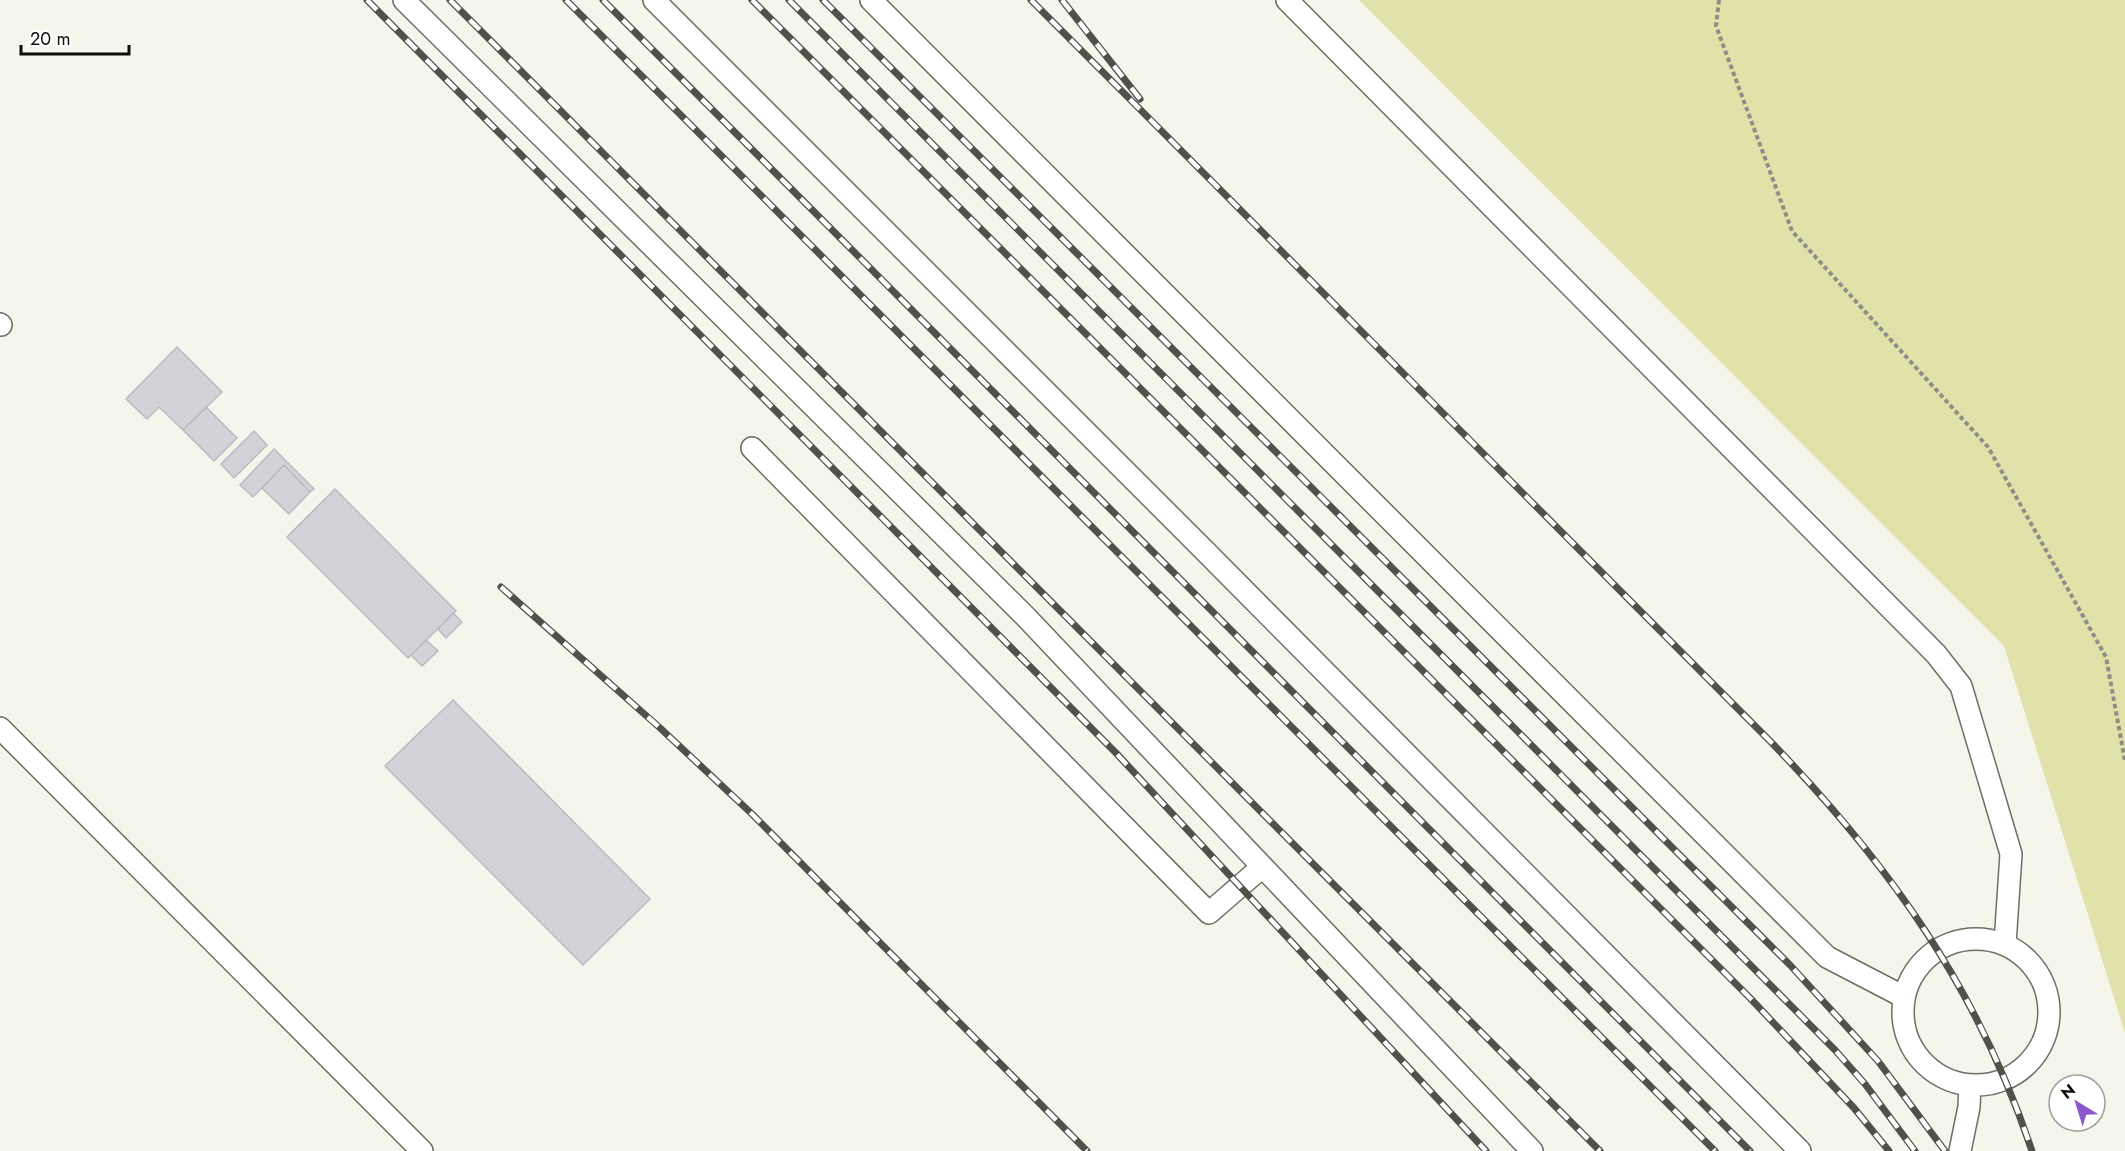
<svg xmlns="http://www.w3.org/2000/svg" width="2125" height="1151" font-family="Jost,sans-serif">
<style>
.green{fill:#e0e2aa}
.building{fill:#d4d1d9;stroke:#bcb9c2;stroke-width:1.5}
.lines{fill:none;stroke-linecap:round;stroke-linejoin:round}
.service-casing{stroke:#6d6e66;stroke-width:24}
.path{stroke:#8f8f88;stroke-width:4;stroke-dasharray:4.5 3;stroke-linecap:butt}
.service{stroke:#fff;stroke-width:21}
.rail-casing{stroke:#51514c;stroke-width:7}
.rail{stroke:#fff;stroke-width:4.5;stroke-dasharray:14;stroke-linecap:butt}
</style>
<rect width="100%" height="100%" fill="#f5f5ec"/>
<path class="green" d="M1359,0H2125V1033L2004,646Z"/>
<path class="building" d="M177,347L222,392L183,430L159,407L147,419L126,399Z
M206,407L237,438L214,461L183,430Z
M254,431L267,445L234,478L221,464Z
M274,449L314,489L310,492L284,465L253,497L240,485Z
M284,465L310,492L289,514L262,488Z
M335,489L456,611L408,658L287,537Z
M453,613L462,622L446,638L438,629Z
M426,640L438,651L422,666L411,655Z
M453,700L650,899L583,965L385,766Z"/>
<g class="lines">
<g class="service-casing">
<path id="service" d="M404,0L1025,616L1532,1151
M654,0L1206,552L1800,1151
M871,0L1827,957L1904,997
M1287,0L1936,654L1961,686L2011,854L2005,944
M0,324L1,325
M752,448L1209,913L1262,867
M0,728L422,1151
M1903 1012a73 73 0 1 1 146 0a73 73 0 1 1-146 0Z
M1960,1151L1969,1107L1970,1085"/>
</g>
<path class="path" d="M1719,0L1716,26L1792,231L1988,447L2106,657L2125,761"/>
<use href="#service" class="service"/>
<g class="rail-casing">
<path id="rail" d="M367,0L1116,753L1486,1151
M450,0L1600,1151
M566,0L1715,1151
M603,0L1750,1151
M752,0L1750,998L1854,1108L1889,1151
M789,0L1835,1050L1865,1084L1915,1151
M823,0L1790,965L1878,1061L1945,1151
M1031,0L1770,741C1890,865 1977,987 2032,1151
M1062,0L1140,99
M501,587L659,727L751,813L1087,1151"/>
</g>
<use href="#rail" class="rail"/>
</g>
<g transform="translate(2077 1103) rotate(322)"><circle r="28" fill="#ffffff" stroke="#9e9e9d" stroke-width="1.5"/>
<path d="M0-4.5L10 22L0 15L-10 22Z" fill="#8c56ce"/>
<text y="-9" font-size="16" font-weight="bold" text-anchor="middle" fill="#0d0d0a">N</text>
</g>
<path d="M21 45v9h108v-9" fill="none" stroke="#0d0d0a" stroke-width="3"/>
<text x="30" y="45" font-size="18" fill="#0d0d0a" stroke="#ffffff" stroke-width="4.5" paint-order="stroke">20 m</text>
</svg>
